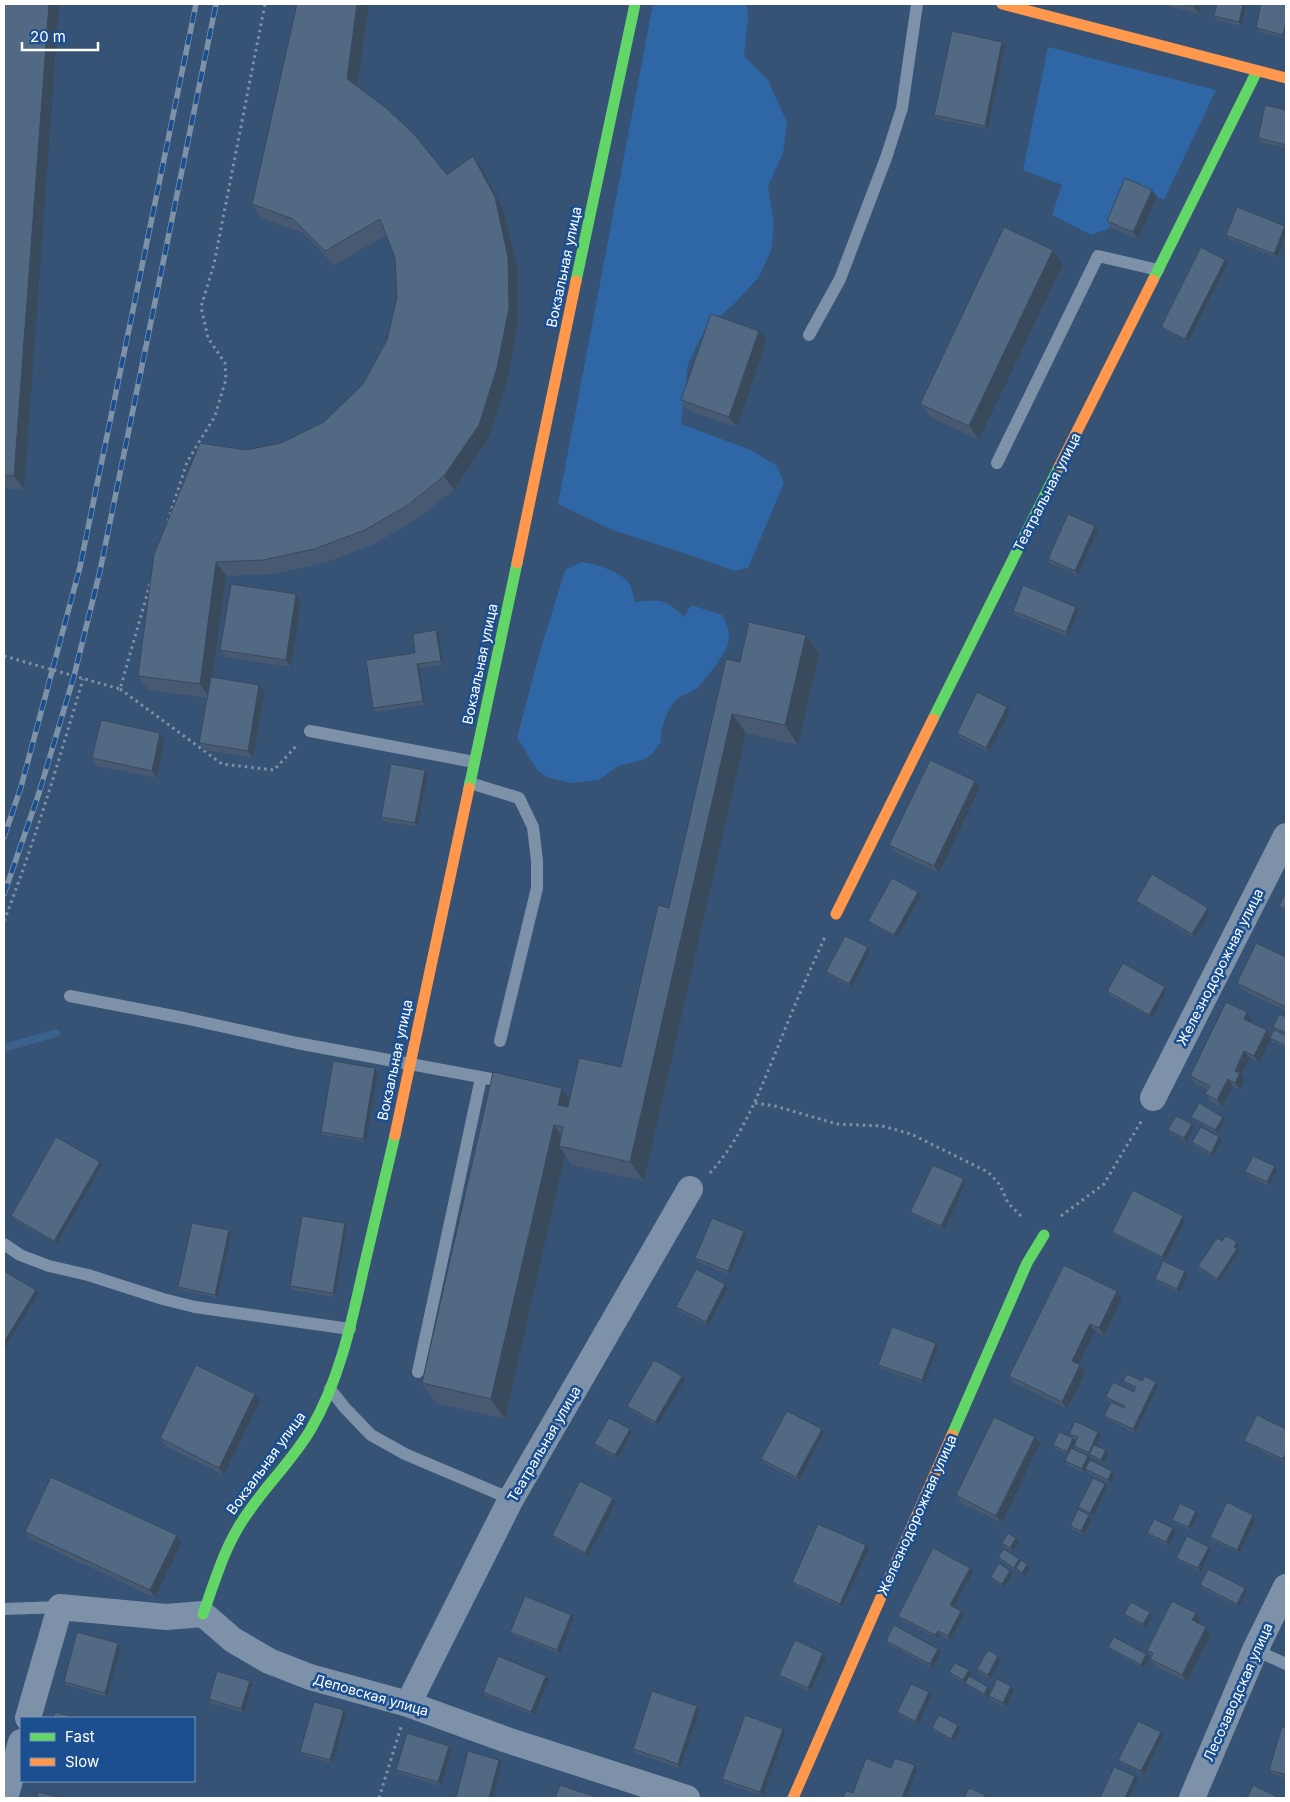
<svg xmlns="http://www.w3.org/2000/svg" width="1290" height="1802" font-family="Inter,sans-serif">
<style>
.green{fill:#2f66a5}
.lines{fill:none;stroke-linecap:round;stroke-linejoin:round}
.stream{stroke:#3b618d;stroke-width:8}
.path{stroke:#7d92a8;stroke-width:3;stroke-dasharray:2.5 4;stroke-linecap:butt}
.lane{stroke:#7d92a8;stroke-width:12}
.street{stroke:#7d92a8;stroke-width:26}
.fast{stroke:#63d668;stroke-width:11}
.slow{stroke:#ff974d;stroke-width:11}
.rail-casing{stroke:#7e92a7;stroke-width:5.5}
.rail{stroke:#1b4f8f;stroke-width:4;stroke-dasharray:11;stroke-linecap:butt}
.wall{fill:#475a72}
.shaded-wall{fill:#394a5c}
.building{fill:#526984;stroke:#394a5c}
.labels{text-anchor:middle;stroke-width:5;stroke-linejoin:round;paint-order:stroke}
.street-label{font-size:14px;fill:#fff;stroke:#1b4f8f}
</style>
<rect width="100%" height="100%" fill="#365274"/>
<path class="green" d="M653,4H747L748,19L744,56L768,80L787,122L783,153L768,186L774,227L771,251L758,278L733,305L704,331L688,364L681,424L751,450L777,466L784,483L748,568L734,571L690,555L612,530L558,504Z
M1048,47L1216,90L1164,200L1130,184L1110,228L1091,235L1052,215L1062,185L1023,170Z
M581,562C593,563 622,572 629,583C632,588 633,596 635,602C659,599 667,599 684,617L691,605L722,615C727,624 731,633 728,644C726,653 704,682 697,688C692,692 685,694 680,697C668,705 660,729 661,742L652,754L643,760L618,766L599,780L571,783L549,778L538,771L517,738L538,658L565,570Z"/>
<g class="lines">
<path class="stream" d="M4,1048L56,1033"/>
<path class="path" d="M168,521L187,462L215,416L226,379L225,363L208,338L201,307L214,264L265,4
M4,656L120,689L150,584
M120,689L222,764L274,770L298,744
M4,921C35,841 59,760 83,679
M755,1103L775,1106L837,1124L882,1126L911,1134L988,1172L1000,1185L1008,1203L1023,1218
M710,1173C742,1138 759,1093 777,1049C792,1011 808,974 825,937
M1061,1216L1104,1184L1142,1120
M379,1798L401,1727"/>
<path class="lane" d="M809,335L840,279L886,158L902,108L917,4
M997,463L1098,256L1158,270
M310,731L474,762
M470,783L519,798L533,827L537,861V888L500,1041
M70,996L184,1018L297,1043L507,1082
M4,1244L20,1255L49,1266L88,1275L163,1299L195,1307L350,1329
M418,1372L481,1078
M330,1389L345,1408L371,1435L405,1454L511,1499
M4,1609L60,1607
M1255,1650L1286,1664"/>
<path class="street" d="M1153,1098L1286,836
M408,1704L511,1499L690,1189
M28,1718L60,1607L166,1617L203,1614L233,1640L269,1661L310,1677L408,1704L507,1740L687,1798
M5,1798L21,1742
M1192,1798L1255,1650L1286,1587"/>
<path class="fast" d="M1153,280L1257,71
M576,281L635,4
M933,719L1059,467
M469,788L517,563
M952,1435L1027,1263L1044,1235
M203,1614C214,1584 223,1551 241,1523C261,1490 291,1463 311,1429C339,1381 351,1325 363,1271C374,1226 384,1180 395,1135"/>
<path class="slow" d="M1002,4L1286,78
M1059,467L1153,280
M517,563L576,281
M836,914L933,719
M395,1135L469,788
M793,1798L952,1435"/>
<g class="rail-casing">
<path id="rail" d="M4,837L21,787L80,567L196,4
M4,894L39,793L74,676L100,571L216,4"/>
</g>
<use href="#rail" class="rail"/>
</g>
<path class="wall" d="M4,4L24,490L4,488Z
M297,4H367L369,7L357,87L447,175L473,156L483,170L504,211L518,271V322L507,382L489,438L454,490L418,518L375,544L324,563L273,574L226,576L213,677L259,685L265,692L253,758L204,750L199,743L207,698L148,690L138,676L246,450L281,443L324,422L363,384L387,340L397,297L395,258L386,235L334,265L303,233L262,218L252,204Z
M1161,4H1202L1199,14Z
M1217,4H1246L1242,26L1216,20L1214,16Z
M1286,4V38L1258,32L1256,28Z
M1005,46L988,129L937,119L934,115Z
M1286,110V148L1260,142L1258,138Z
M1157,197L1138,239L1112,228L1107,221Z
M1286,228V234L1277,258L1228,238L1226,235Z
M1053,250L1063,264L979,440L930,417L920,404Z
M1228,263L1188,342L1164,330L1161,327Z
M767,341L737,427L689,411L681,400Z
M1098,530L1078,575L1050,563L1048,559Z
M301,601L291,667L226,657L220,650Z
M1076,607L1079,610L1068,636L1015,615L1013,611Z
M439,634L443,665L420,668L425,705L376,712L373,708L415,653Z
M806,635L819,654L798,745L746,733L644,1181L572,1165L565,1155L505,1419L436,1403L422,1383L562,1088L570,1099L621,1067L669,908L740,662Z
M1010,711L989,752L959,737L957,733Z
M165,740L157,778L97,766L92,758Z
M425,770L428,774L418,827L383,821L381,817Z
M980,788L939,873L895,852L889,845Z
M918,892L921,896L897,938L871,924L868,921Z
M1286,892V912L1282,909L1279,906Z
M1136,901L1210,912L1194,938L1139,904Z
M870,951L852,988L829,976L826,972Z
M1286,957V1011L1242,990L1237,983Z
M1165,987L1167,990L1152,1018L1110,995L1107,991Z
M1286,1017V1048L1273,1042L1271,1040L1259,1063L1250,1058L1241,1075L1245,1080L1240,1090L1233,1086L1222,1107L1211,1102L1205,1094L1208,1090L1195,1083L1190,1076L1252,1020L1251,1022L1271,1036L1275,1030L1273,1027Z
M375,1068L378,1072L366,1142L323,1135L321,1132Z
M1191,1117H1223L1225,1120L1217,1134L1194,1120Z
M1192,1124L1194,1128L1186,1142L1171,1133L1168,1130Z
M1219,1137L1222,1140L1213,1156L1195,1146L1192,1142Z
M102,1165L57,1244L13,1219L11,1216Z
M1275,1166L1277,1170L1269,1186L1248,1176L1245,1172Z
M966,1183L944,1230L913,1215L910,1212Z
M1183,1216L1186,1219L1165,1260L1114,1235L1112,1232Z
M345,1223L347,1226L335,1297L293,1290L290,1286Z
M229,1230L231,1234L218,1298L181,1290L178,1287Z
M747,1234L730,1275L698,1262L695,1258Z
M1222,1241L1237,1242L1239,1246L1237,1249L1239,1253L1219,1282L1200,1270L1198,1266Z
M1188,1275L1179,1293L1157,1282L1155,1279Z
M725,1284L728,1288L708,1326L679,1311L676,1307Z
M1117,1291L1122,1298L1104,1336L1095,1331L1079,1364L1086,1372L1067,1409L1014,1383L1009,1376Z
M936,1343L938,1347L924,1384L880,1368L878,1365Z
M685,1380L657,1426L630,1410L627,1406Z
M1123,1381H1142L1158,1386L1135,1433L1107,1419L1104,1416L1111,1402L1108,1400L1106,1397L1134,1392L1136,1389L1126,1384Z
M260,1401L224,1475L165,1446L160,1438Z
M822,1429L824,1433L799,1481L764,1463L761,1459Z
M1286,1429V1463L1247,1444L1244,1441Z
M632,1432L618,1459L597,1448L594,1444Z
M1069,1434L1101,1435L1096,1446L1106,1450L1108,1454L1104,1463L1092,1458L1091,1456L1077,1450L1074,1446L1077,1440L1072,1437Z
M1073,1438L1075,1442L1072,1448L1091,1459V1460L1112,1471L1115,1474L1111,1484L1088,1473L1086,1470L1085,1473L1067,1465L1065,1461L1068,1455L1056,1449L1053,1445Z
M1040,1444L1002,1523L961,1503L956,1495Z
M1107,1488L1093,1517L1081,1510L1078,1507Z
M616,1502L588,1556L554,1539L552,1535Z
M1089,1515L1092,1519L1084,1535L1073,1530L1070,1526Z
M1198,1515L1190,1531L1175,1523L1172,1520Z
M1253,1515L1256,1519L1240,1553L1213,1541L1210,1537Z
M25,1532L177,1535L182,1542L155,1598L30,1539Z
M1176,1532L1169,1546L1149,1536L1147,1533Z
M1016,1538L1019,1542L1012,1552L1004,1547L1002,1543Z
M869,1549L842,1607L795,1586L792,1582Z
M1211,1550L1201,1572L1179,1561L1176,1558Z
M998,1557L1019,1559L1027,1564L1030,1568L1025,1576L1017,1570L1016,1571L1001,1561Z
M970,1568L973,1572L954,1607L961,1611L964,1615L950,1640L940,1635L938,1639L901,1620L898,1616Z
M1013,1574L1004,1587L993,1580L991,1577Z
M1200,1585L1247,1591L1239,1607L1203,1589Z
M1150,1612L1153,1616L1146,1628L1127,1617L1124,1614Z
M574,1618L560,1654L513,1635L510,1632Z
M1201,1620L1199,1624L1211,1634L1187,1682L1155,1666L1150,1659L1151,1657L1147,1651Z
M886,1641L941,1652L933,1668L888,1644Z
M121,1647L107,1697L66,1685L64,1682Z
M1108,1647L1149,1658L1143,1668L1111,1650Z
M823,1653L826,1657L810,1692L782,1678L779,1675Z
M1001,1659L990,1679L979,1673L977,1669Z
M969,1670L972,1674L970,1677L988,1687L991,1691L987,1698L968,1686L966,1684L952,1676L949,1672Z
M549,1680L534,1715L486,1696L483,1692Z
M252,1685L244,1713L211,1703L209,1699Z
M1014,1690L1006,1707L991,1700L989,1696Z
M932,1696L918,1725L900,1716L897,1712Z
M697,1706L700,1710L680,1768L635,1753L633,1749Z
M346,1713L333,1763L303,1755L300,1752Z
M932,1728L961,1729L954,1742L935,1732Z
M1286,1728V1778L1272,1774L1269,1770Z
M785,1732L763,1796L724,1783L722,1779Z
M1161,1732L1163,1736L1144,1775L1121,1763L1118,1760Z
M452,1749L441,1786L399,1773L396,1770Z"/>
<path class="shaded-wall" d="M49,4H59L24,490L14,476Z
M357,4H367L369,7L356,93L347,79Z
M1195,4H1202L1199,14L1194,7Z
M1243,4H1246L1242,26L1239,22Z
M1286,21V38L1283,35Z
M1002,42L1005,46L988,129L985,126Z
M473,156L483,170L504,211L518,271V322L507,382L489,438L454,490L444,476Z
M1152,190L1157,197L1138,239L1133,232Z
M1285,226L1286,228V234L1277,258L1274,254Z
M1053,250L1063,264L979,440L969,426Z
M1225,260L1228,263L1188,342L1185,339Z
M759,331L767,341L737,427L729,417Z
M1095,526L1098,530L1078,575L1075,571Z
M216,562L226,576L210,698L200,684Z
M296,594L301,601L291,667L286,660Z
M1076,607L1079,610L1068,636L1066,632Z
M436,630L439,634L443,665L441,661Z
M806,635L819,654L798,745L785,725Z
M417,664L420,668L425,705L423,701Z
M259,685L265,692L253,758L248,751Z
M1007,707L1010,711L989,752L986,748Z
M732,714L746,733L644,1181L630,1162Z
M160,733L165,740L157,778L152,771Z
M425,770L428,774L418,827L415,823Z
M975,781L980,788L939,873L934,866Z
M918,892L921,896L897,938L894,935Z
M1208,908L1210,912L1194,938L1192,934Z
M868,947L870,951L852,988L849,984Z
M1165,987L1167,990L1152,1018L1149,1015Z
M1247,1012L1252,1020L1249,1026L1244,1019Z
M1267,1030L1272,1037L1270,1038L1271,1040L1259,1063L1254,1056Z
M1244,1051L1250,1058L1241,1075L1245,1080L1240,1090L1235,1083V1071Z
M375,1068L378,1072L366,1142L363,1139Z
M1228,1079L1233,1086L1222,1107L1217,1100Z
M562,1088L575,1108L572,1124L558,1105Z
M1223,1117L1225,1120L1217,1134L1215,1130Z
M1192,1124L1194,1128L1186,1142L1184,1138Z
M554,1125L568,1145L559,1146L565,1155L505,1419L491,1399Z
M1219,1137L1222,1140L1213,1156L1211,1153Z
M100,1162L102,1165L57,1244L54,1241Z
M1275,1166L1277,1170L1269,1186L1267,1182Z
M964,1179L966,1183L944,1230L941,1226Z
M1183,1216L1186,1219L1165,1260L1162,1257Z
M345,1223L347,1226L335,1297L333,1293Z
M229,1230L231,1234L218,1298L215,1295Z
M744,1231L747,1234L730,1275L728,1271Z
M1237,1242L1239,1246L1237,1249L1239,1253L1219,1282L1217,1279Z
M1185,1271L1188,1275L1179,1293L1177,1289Z
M725,1284L728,1288L708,1326L706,1322Z
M36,1290L38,1294L4,1350V1342Z
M1117,1291L1122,1298L1104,1336L1099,1328Z
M1090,1324L1095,1331L1077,1368L1072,1361Z
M936,1343L938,1347L924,1384L922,1380Z
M1080,1365L1086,1372L1067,1409L1062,1402Z
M682,1376L685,1380L657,1426L655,1422Z
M1156,1382L1158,1386L1135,1433L1133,1429Z
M255,1394L260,1401L224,1475L219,1468Z
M630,1429L632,1432L618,1459L615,1455Z
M822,1429L824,1433L799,1481L796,1477Z
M1098,1432L1101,1435L1092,1455L1089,1453Z
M1035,1437L1040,1444L1002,1523L996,1516Z
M1073,1438L1075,1442L1069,1455L1067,1452Z
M1106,1450L1108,1454L1104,1463L1101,1460Z
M1286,1453V1463L1283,1459Z
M1088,1456L1091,1459L1086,1470L1085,1469L1086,1470L1085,1473L1082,1469Z
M1112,1471L1115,1474L1111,1484L1108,1480Z
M1105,1484L1107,1488L1093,1517L1090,1513Z
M613,1498L616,1502L588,1556L585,1553Z
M1196,1511L1198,1515L1190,1531L1188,1527Z
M1089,1515L1092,1519L1084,1535L1081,1531Z
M1253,1515L1256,1519L1240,1553L1237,1550Z
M1173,1528L1176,1532L1169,1546L1166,1542Z
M177,1535L182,1542L155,1598L150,1590Z
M1016,1538L1019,1542L1012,1552L1010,1548Z
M866,1545L869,1549L842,1607L840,1604Z
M1209,1547L1211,1550L1201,1572L1198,1568Z
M1019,1559L1022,1563L1016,1568L1017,1570L1016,1571L1014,1568Z
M1027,1564L1030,1568L1025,1576L1022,1573Z
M970,1568L973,1572L953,1609L950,1605Z
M1010,1571L1013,1574L1004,1587L1002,1584Z
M1245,1588L1247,1591L1239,1607L1237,1604Z
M961,1611L964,1615L950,1640L948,1636Z
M1150,1612L1153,1616L1146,1628L1143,1624Z
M1196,1613L1201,1620L1197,1627L1192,1620Z
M571,1615L574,1618L560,1654L557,1650Z
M1206,1627L1211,1634L1187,1682L1182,1675Z
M938,1631L940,1635L938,1639L935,1635Z
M118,1643L121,1647L107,1697L105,1693Z
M938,1649L941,1652L933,1668L930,1664Z
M823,1653L826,1657L810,1692L808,1688Z
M1146,1654L1149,1658L1143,1668L1141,1665Z
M998,1656L1001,1659L990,1679L988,1675Z
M969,1670L972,1674L966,1684L963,1680Z
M546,1676L549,1680L534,1715L531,1712Z
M250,1681L252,1685L244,1713L241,1709Z
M1011,1686L1014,1690L1006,1707L1003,1703Z
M988,1687L991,1691L987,1698L984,1694Z
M929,1692L932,1696L918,1725L915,1721Z
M697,1706L700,1710L680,1768L678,1764Z
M344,1710L346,1713L333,1763L330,1760Z
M958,1725L961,1729L954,1742L951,1739Z
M783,1729L785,1732L763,1796L760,1792Z
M1161,1732L1163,1736L1144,1775L1141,1771Z
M449,1746L452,1749L441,1786L438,1782Z
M499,1760L502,1763L493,1798H489Z
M915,1765L917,1769L906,1798H902Z
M1135,1776L1138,1780L1129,1798H1125Z"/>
<path class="building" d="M4,4H49L14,476L4,475Z
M297,4H357L347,79L385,107L414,134L447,175L473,156L495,197L508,257L509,308L497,368L479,425L444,476L408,505L365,530L314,549L263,560L216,562L200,684L138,676L154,554L200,443L246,450L281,443L324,422L363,384L387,340L397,297L395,258L380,219L325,251L293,219L252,204Z
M1182,4H1195L1194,7Z
M1217,4H1243L1239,22L1214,16Z
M1261,4H1286V21L1283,35L1256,28Z
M952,31L1002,42L985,126L934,115Z
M1265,105L1286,110V145L1258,138Z
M1125,178L1152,190L1133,232L1107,221Z
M1237,207L1285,226L1274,254L1226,235Z
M1004,227L1053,250L969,426L920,404Z
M1201,247L1225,260L1185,339L1161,327Z
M711,314L759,331L729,417L681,400Z
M1068,514L1095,526L1075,571L1048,559Z
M231,584L296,594L286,660L220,650Z
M1023,585L1076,607L1066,632L1013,611Z
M749,622L806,635L785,725L732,714L630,1162L559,1146L563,1127L554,1125L491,1399L422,1383L493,1072L562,1088L558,1105L568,1107L579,1058L621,1067L658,905L669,908L726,659L740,662Z
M436,630L441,661L417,664L423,701L373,708L366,660L415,653L413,634Z
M211,677L259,685L248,751L199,743Z
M977,692L1007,707L986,748L957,733Z
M101,720L160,733L152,771L92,758Z
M930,760L975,781L934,866L889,845Z
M391,764L425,770L415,823L381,817Z
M1152,874L1208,908L1192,934L1136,901Z
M892,878L918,892L894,935L868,921Z
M1286,892V909L1279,906Z
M845,936L868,947L849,984L826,972Z
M1256,943L1286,957V1007L1237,983Z
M1123,963L1165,987L1149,1015L1107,991Z
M1226,1002L1247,1012L1244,1019L1267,1030L1254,1056L1244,1051L1235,1071L1240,1073L1235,1083L1228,1079L1217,1100L1205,1094L1210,1086L1190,1076Z
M1279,1014L1286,1017V1033L1273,1027Z
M1274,1030L1286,1035V1046L1270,1038Z
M333,1061L375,1068L363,1139L321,1132Z
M1199,1103L1223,1117L1215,1130L1191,1117Z
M1176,1116L1192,1124L1184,1138L1168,1130Z
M1201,1127L1219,1137L1211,1153L1192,1142Z
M56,1137L100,1162L54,1241L11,1216Z
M1253,1156L1275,1166L1267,1182L1245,1172Z
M933,1165L964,1179L941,1226L910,1212Z
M1133,1190L1183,1216L1162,1257L1112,1232Z
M302,1216L345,1223L333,1293L290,1286Z
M712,1218L744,1231L728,1271L695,1258Z
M192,1223L229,1230L215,1295L178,1287Z
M1226,1236L1237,1242L1234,1247L1237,1249L1217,1279L1198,1266L1217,1238L1222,1241Z
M1163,1261L1185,1271L1177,1289L1155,1279Z
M1064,1265L1117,1291L1099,1328L1090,1324L1072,1361L1080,1365L1062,1402L1009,1376Z
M696,1269L725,1284L706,1322L676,1307Z
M4,1271L36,1290L4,1342Z
M1286,1292V1299L1284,1297Z
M892,1327L936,1343L922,1380L878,1365Z
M654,1360L682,1376L655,1422L627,1406Z
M196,1365L255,1394L219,1468L160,1438Z
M1127,1374L1142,1381L1144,1376L1156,1382L1133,1429L1104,1416L1111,1402L1124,1408L1125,1406L1106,1397L1113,1382L1134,1392L1136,1387L1123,1381Z
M787,1411L822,1429L796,1477L761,1459Z
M1257,1415L1286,1429V1453L1283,1459L1244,1441Z
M994,1417L1035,1437L996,1516L956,1495Z
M609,1418L630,1429L615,1455L594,1444Z
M1075,1421L1098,1432L1089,1453L1074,1446L1078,1437L1069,1434Z
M1059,1432L1073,1438L1067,1452L1053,1445Z
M1094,1445L1106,1450L1101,1460L1089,1454Z
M1071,1448L1088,1456L1082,1469L1065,1461Z
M1090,1460L1112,1471L1108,1480L1085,1469Z
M51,1477L177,1535L150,1590L25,1532Z
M1093,1478L1105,1484L1090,1513L1078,1507Z
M580,1481L613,1498L585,1553L552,1535Z
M1227,1502L1253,1515L1237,1550L1210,1537Z
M1180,1503L1196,1511L1188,1527L1172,1520Z
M1078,1509L1089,1515L1081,1531L1070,1526Z
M1154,1519L1173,1528L1166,1542L1147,1533Z
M818,1524L866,1545L840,1604L792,1582Z
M1008,1533L1016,1538L1010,1548L1002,1543Z
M1187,1536L1209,1547L1198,1568L1176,1558Z
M933,1548L970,1568L950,1605L961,1611L948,1636L938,1631L935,1635L898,1616Z
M1004,1549L1019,1559L1014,1568L998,1557Z
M1021,1560L1027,1564L1022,1573L1016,1568Z
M999,1563L1010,1571L1002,1584L991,1577Z
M1208,1569L1245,1588L1237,1604L1200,1585Z
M525,1596L571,1615L557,1650L510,1632Z
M1172,1601L1196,1613L1192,1620L1206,1627L1182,1675L1150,1659L1153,1653L1147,1651Z
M1131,1602L1150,1612L1143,1624L1124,1614Z
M894,1625L938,1649L930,1664L886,1641Z
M77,1632L118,1643L105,1693L64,1682Z
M1114,1637L1146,1654L1141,1665L1108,1647Z
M795,1640L823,1653L808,1688L779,1675Z
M988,1650L998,1656L988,1675L977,1669Z
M498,1656L546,1676L531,1712L483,1692Z
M955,1663L969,1670L963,1680L949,1672Z
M217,1671L250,1681L241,1709L209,1699Z
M969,1676L988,1687L984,1694L965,1683Z
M997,1679L1011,1686L1003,1703L989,1696Z
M911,1684L929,1692L915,1721L897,1712Z
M652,1691L697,1706L678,1764L633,1749Z
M314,1702L344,1710L330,1760L300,1752Z
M55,1712L76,1718H53Z
M745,1715L783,1729L760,1792L722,1779Z
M939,1715L958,1725L951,1739L932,1728Z
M1138,1721L1161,1732L1141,1771L1118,1760Z
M1282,1727L1286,1728V1775L1269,1770Z
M407,1733L449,1746L438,1782L396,1770Z
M468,1751L499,1760L489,1798H456Z
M866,1758L891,1768L895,1758L915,1765L902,1798H843L846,1791L853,1793Z
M1114,1767L1135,1776L1125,1798H1100Z
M560,1785L599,1798H555Z
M1253,1785L1280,1798H1247Z
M969,1788L985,1795L983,1798H964Z
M38,1792L62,1798H37Z"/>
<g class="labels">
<g class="street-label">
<text transform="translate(564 267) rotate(-78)" y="5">Вокзальная улица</text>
<text transform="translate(1047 492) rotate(-63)" y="5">Театральная улица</text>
<text transform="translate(480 664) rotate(-78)" y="5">Вокзальная улица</text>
<text transform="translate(1220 967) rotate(-63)" y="5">Железнодорожная улица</text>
<text transform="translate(395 1060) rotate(-78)" y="5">Вокзальная улица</text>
<text transform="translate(544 1444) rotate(-60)" y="5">Театральная улица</text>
<text transform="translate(266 1463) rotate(-54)" y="5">Вокзальная улица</text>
<text transform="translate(917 1515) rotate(-66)" y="5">Железнодорожная улица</text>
<text transform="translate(1238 1692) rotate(-66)" y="5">Лесозаводская улица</text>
<text transform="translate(371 1695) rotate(16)" y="5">Деповская улица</text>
</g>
</g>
<rect width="1290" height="1802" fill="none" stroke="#ffffff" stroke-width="10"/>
<rect x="20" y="1717" width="175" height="65" fill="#1b4f8f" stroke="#7695bc"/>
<rect x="30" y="1733" width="25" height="8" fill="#63d668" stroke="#7695bc"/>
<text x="65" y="1742" font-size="15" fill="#ffffff">Fast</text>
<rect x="30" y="1758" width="25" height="8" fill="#ff974d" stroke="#7695bc"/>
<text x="65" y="1767" font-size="15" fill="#ffffff">Slow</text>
<path d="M22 42v8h76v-8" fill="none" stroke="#ffffff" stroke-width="2.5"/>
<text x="30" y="42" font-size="15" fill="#ffffff" stroke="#1b4f8f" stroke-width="4" paint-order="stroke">20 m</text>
</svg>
